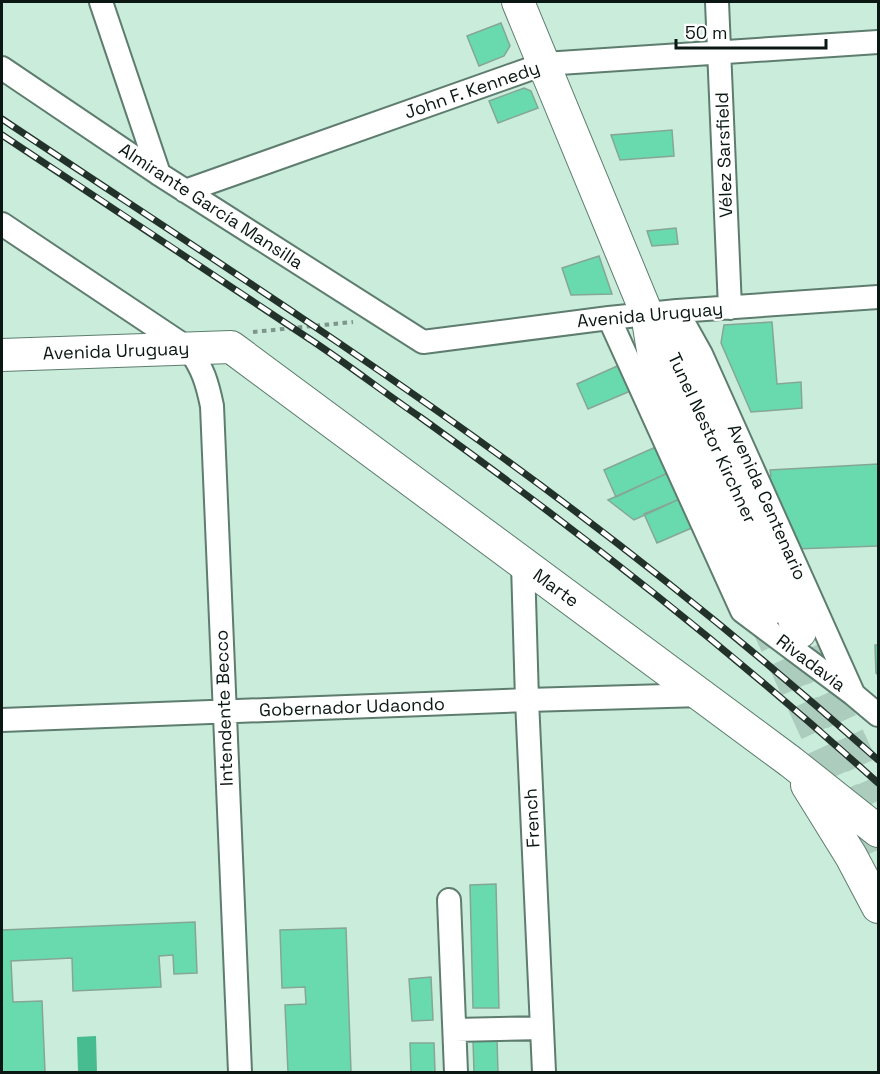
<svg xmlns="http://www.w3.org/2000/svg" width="880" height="1074" font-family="'Space Grotesk',sans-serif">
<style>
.water{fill:#48bc91}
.building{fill:#69daae;stroke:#85a696;stroke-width:1.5}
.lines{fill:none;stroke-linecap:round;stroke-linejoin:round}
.secondary-tunnel{stroke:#acccbd;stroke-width:32;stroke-dasharray:32 16;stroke-linecap:butt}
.street-casing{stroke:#5e7d6f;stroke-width:26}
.secondary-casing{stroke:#5e7d6f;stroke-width:34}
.path{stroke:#7c968a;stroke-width:4;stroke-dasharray:4.5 4.5;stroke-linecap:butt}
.street{stroke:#fff;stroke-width:22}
.secondary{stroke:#fff;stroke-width:32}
.rail-casing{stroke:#22322b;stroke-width:7}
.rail{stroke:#fff;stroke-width:4.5;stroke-dasharray:14;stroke-linecap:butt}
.labels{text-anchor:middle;stroke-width:4.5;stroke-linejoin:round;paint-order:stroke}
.street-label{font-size:18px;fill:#0a1712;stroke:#fff}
</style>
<rect width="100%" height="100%" fill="#c9ecdb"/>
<path class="water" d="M96,1036L97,1072H78L77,1037Z"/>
<path class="building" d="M501,23L510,46L504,56L479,66L467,36Z
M524,88L531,91L538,108L498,123L489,101Z
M672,130L674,156L620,160L611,135Z
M676,228L678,244L652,246L647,231Z
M599,256L612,294L571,295L562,268Z
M772,322L777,384L801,382L802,408L751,412L721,343L724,325Z
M624,363L635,389L588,409L577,384Z
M658,446L670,472L616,497L604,470Z
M878,464V546L795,549L763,478L771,476L770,470Z
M670,472L682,498L634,520L608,500Z
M682,498L694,527L657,543L644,514Z
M875,645H878V675L876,673Z
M496,884L499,1008H473L470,885Z
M195,922L197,973L174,974L173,955L159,956L161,987L73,991L72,958L11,961L13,1002L42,1001L45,1072H2V930Z
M346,928L351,1072H288L285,1005L306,1004L305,987L282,988L280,930Z
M431,977L433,1020L412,1021L409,979Z
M497,1039L498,1072H474L473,1040Z
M410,1043H434L435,1072H411Z"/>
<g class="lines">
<path class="secondary-tunnel" d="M763,616L871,853
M808,649L878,801"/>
<g class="street-casing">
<path id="street" d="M101,2L159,174
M717,2L730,308
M2,68L159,174L423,342L609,318L677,311L878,297
M185,191L544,64L878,42
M2,224L189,349C203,369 207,382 212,406L240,1072
M677,311L701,354L853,693
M609,318L742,611L853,694L878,715
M523,564L527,700L544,1072
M2,720L527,700L702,695
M449,900L456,1072
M455,1030L542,1028"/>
</g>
<g class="secondary-casing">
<path id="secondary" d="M518,2L647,314L656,369L763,616
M651,320L677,356L800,632
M2,355L231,347L791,762L878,831
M807,785L851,856L878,907"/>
</g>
<path class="path" d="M253,332L353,322"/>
<use href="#street" class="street"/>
<use href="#secondary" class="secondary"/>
<g class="rail-casing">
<path id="rail" d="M2,119C167,229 334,336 495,452C628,548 756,651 878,760
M2,135C104,202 206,270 308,338C346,363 382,391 420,417C579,531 733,652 878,783"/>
</g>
<use href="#rail" class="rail"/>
</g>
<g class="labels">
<g class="street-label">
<text transform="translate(472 90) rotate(-19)" y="6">John F. Kennedy</text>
<text transform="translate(724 155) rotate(-92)" y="6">Vélez Sarsfield</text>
<text transform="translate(211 206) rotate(33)" y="6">Almirante García Mansilla</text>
<text transform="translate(650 315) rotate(-5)" y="6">Avenida Uruguay</text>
<text transform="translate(116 351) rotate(-2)" y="6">Avenida Uruguay</text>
<text transform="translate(712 438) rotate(65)" y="6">Tunel Nestor Kirchner</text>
<text transform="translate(767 502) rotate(66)" y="6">Avenida Centenario</text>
<text transform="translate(556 588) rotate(36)" y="6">Marte</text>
<text transform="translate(811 663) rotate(37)" y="6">Rivadavia</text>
<text transform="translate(352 707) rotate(-2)" y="6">Gobernador Udaondo</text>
<text transform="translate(224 708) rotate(-92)" y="6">Intendente Becco</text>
<text transform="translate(532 818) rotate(-93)" y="6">French</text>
</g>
</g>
<rect width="880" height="1074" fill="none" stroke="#0a1712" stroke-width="6"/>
<path d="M676 39v9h150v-9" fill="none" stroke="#0a1712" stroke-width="3"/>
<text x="685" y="39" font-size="18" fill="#0a1712" stroke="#ffffff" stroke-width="4.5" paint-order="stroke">50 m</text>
</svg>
